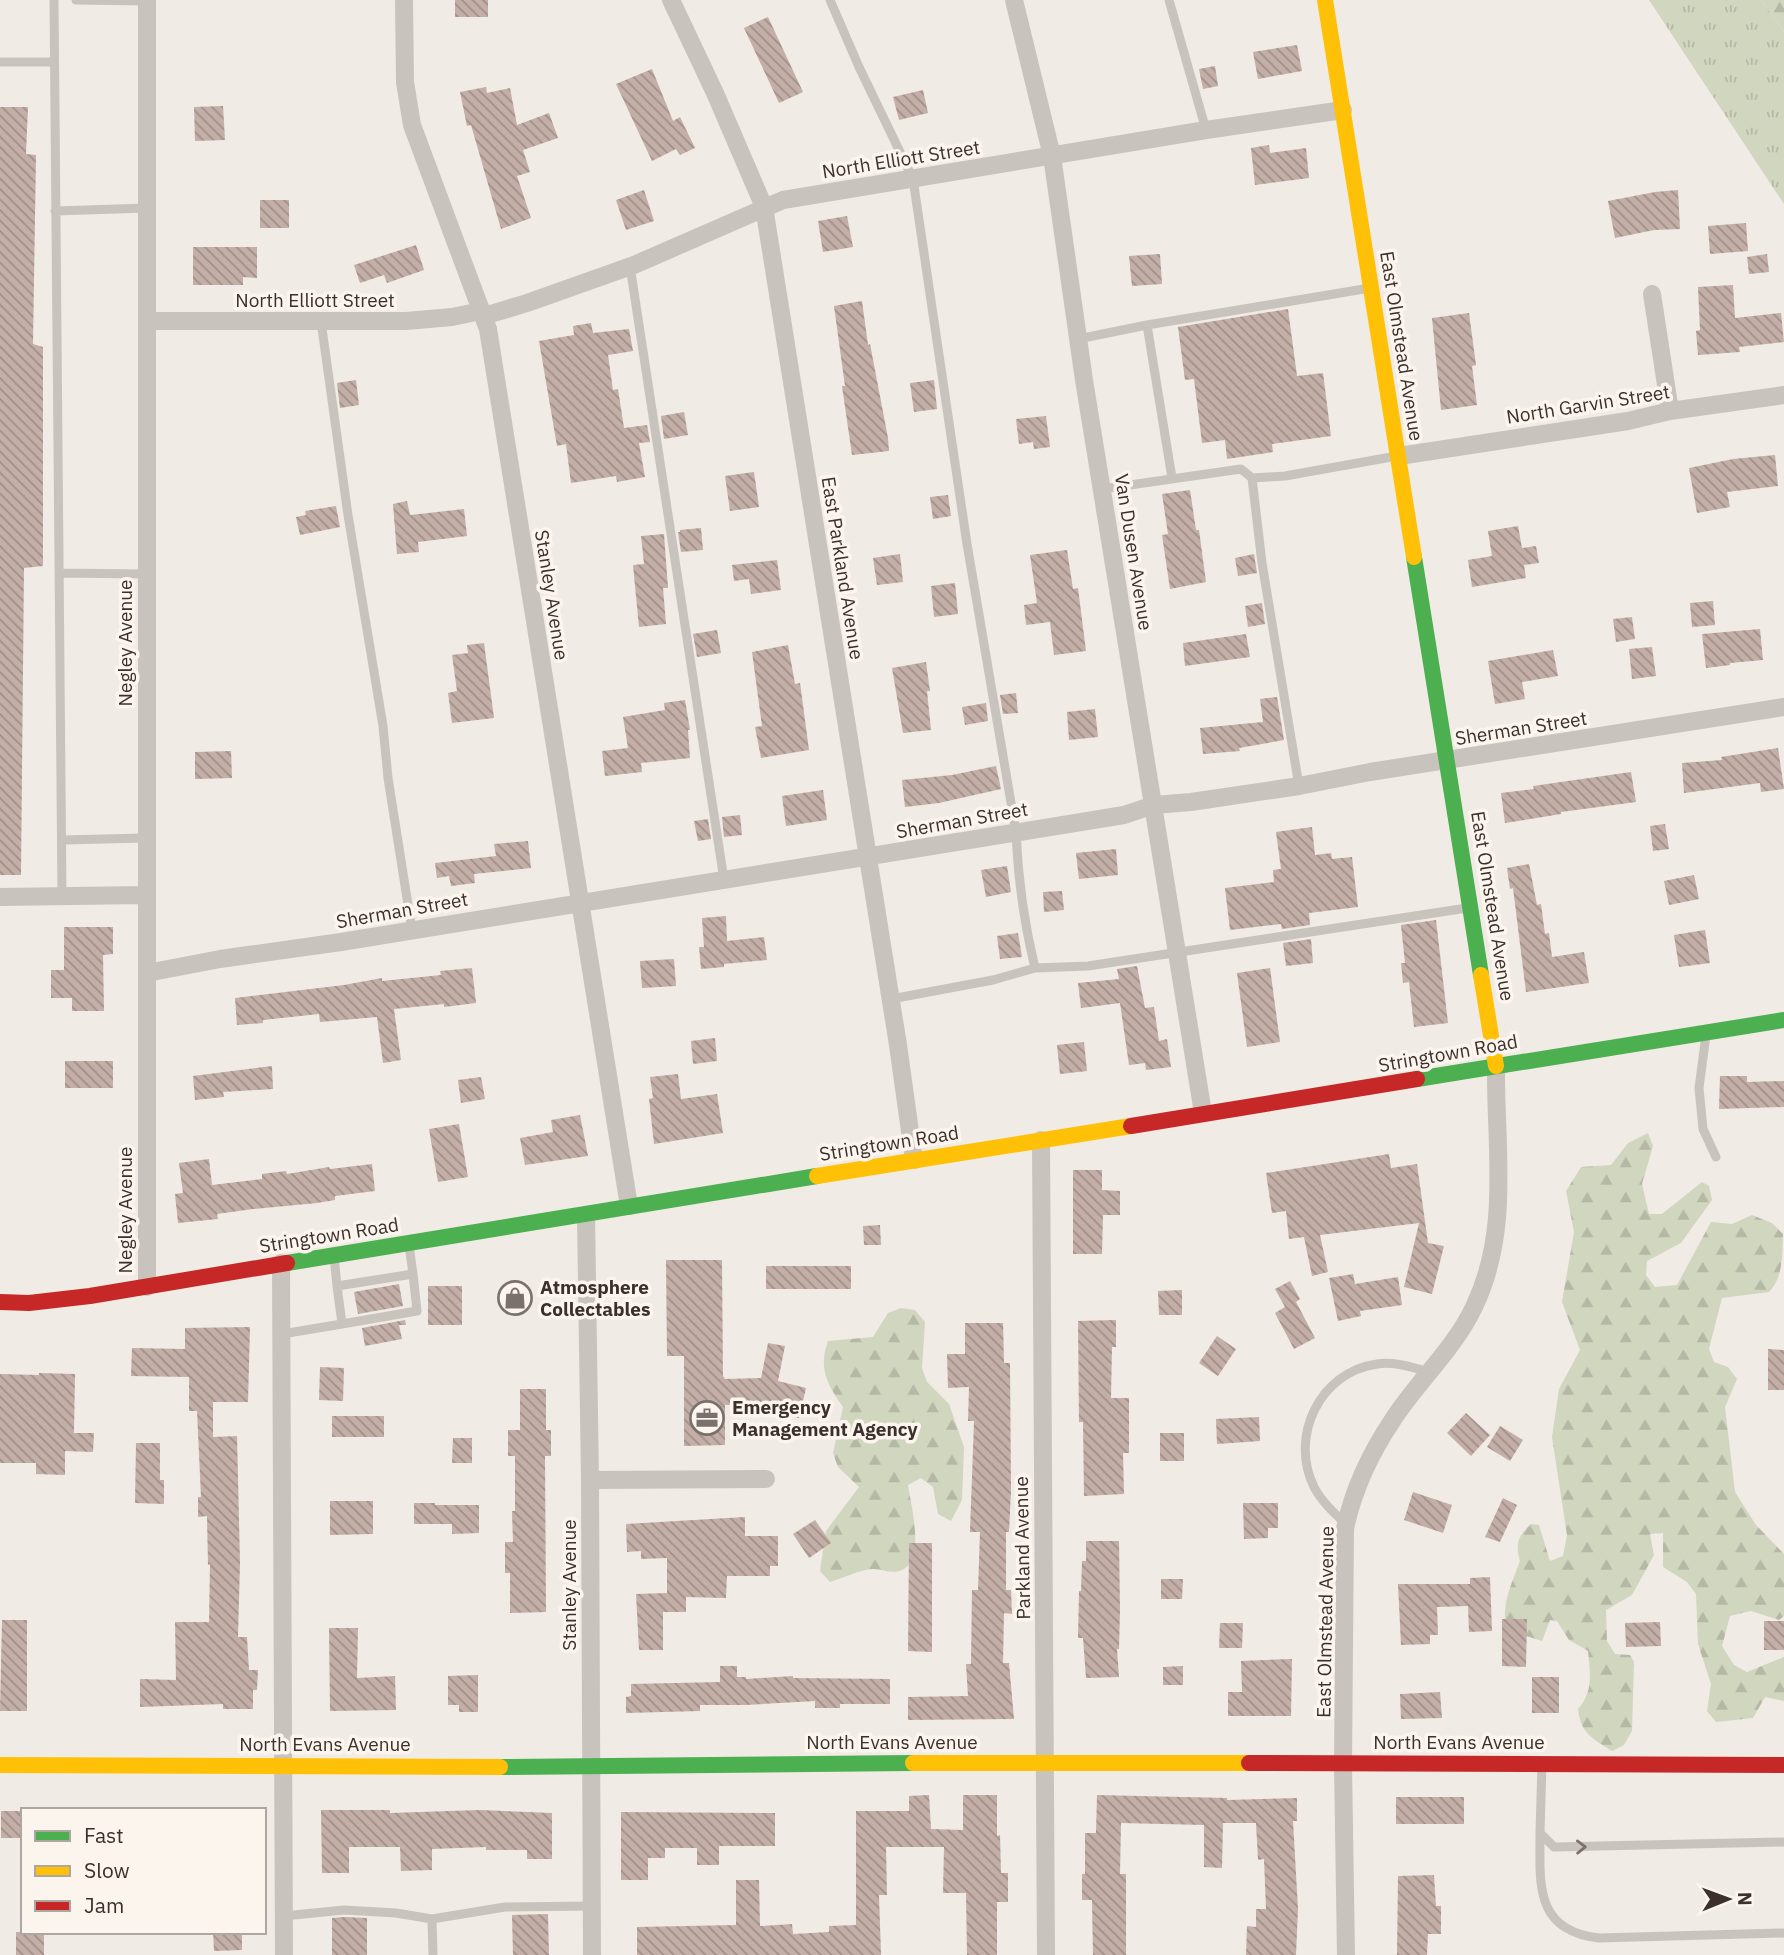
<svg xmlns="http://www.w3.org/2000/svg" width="1784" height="1955" font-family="'IBM Plex Sans',sans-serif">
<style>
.grass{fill:url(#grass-tufts)}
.forest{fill:url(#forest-firs)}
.building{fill:url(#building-back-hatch)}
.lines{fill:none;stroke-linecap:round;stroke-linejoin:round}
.lane{stroke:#c9c3be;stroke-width:9}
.street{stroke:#c9c3be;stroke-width:18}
.fast{stroke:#4caf50;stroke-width:16}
.slow{stroke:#ffc107;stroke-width:16}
.jam{stroke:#c62828;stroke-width:16}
.oneway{stroke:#7b726d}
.labels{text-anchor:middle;stroke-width:7;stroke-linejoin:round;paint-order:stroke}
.street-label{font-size:19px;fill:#3b302b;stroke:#fbf5ee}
.poi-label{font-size:19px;font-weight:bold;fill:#3b302b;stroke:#fbf5ee;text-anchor:start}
</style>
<defs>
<pattern id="grass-tufts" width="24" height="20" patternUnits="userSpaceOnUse" patternTransform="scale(1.75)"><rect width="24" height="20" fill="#d1d6bf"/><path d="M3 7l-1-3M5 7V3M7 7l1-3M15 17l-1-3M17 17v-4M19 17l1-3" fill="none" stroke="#b4b8a4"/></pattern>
<pattern id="forest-firs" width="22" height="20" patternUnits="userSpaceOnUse" patternTransform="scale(1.75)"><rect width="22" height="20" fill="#d1d6bf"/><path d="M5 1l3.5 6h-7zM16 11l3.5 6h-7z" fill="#b4b8a4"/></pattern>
<pattern id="building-back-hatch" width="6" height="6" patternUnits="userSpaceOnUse" patternTransform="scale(1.75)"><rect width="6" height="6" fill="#c3afa7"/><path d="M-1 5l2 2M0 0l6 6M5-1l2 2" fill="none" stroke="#a08f88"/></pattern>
</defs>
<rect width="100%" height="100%" fill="#f0ebe5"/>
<path class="grass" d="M1649,0H1761L1784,32V204Z"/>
<path class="forest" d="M1761,0H1784V32Z
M1648,1133L1653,1146L1642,1184L1649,1214H1662L1702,1182L1709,1186L1712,1200L1681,1243L1647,1261L1646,1275L1655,1287L1677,1285L1711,1222L1732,1224L1752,1215L1772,1223L1783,1234C1782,1254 1784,1276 1769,1292L1722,1298L1709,1349L1714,1362L1728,1367L1737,1379L1725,1407L1735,1492L1756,1525L1784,1554V1616L1779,1620L1751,1611L1730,1616L1722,1646L1734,1665L1747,1672L1784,1657V1701L1765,1697L1753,1718L1716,1722L1707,1711L1711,1684L1698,1644L1696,1594L1687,1582L1663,1567V1533L1650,1534L1654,1555L1632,1595L1606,1610L1607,1641L1615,1654L1630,1655L1634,1662L1632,1731L1624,1745L1612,1751C1592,1738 1581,1734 1578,1709C1594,1691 1590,1673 1588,1651L1569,1640L1557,1621L1550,1620L1542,1641L1507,1630C1500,1606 1512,1583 1520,1561C1515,1544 1518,1536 1531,1524L1539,1525L1550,1561L1563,1556L1567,1535L1552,1437L1559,1389L1580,1350L1562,1302L1574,1232L1566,1191L1581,1167L1611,1165L1628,1143Z
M901,1308L915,1310L925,1322L922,1368L927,1382L949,1404L964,1447L962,1500L951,1521L938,1514L933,1487L921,1478L908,1485C911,1506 927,1564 899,1571C889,1574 881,1568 872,1569C859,1570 843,1578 830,1582L820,1571L826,1531L859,1487L838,1467L833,1453L843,1407C827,1384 818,1369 828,1341L873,1337L888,1313Z"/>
<path class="building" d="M455,0H488V17H455Z
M768,17L803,92L779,103L744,28Z
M1297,45L1302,71L1258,79L1253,52Z
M1215,66L1218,86L1203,89L1199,69Z
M652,69L673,121L680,117L695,148L680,155L676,149L652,161L616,84Z
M486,87L487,93L510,88L517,125L549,113L558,138L523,150L530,172L517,176L531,218L501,229L471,125L467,126L460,92Z
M923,90L928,113L899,120L893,97Z
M223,106L225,140L195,141L194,107Z
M0,107H28L26,154L36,155L33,344L43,347V566L24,568L21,875H0Z
M1269,145L1270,153L1306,148L1309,178L1255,185L1251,148Z
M644,190L654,221L626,230L616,200Z
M1678,190L1680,229L1654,230L1615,238L1608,201L1655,192Z
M260,200H289V228H260Z
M847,216L853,247L823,252L818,221Z
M1746,223L1748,251L1710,254L1708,226Z
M416,245L424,270L387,283L384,275L360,283L354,265Z
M193,247H257V278L243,277V285H193Z
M1160,254L1162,284L1132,286L1129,256Z
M1767,254L1769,272L1749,274L1747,257Z
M1733,285L1735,318L1781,313L1784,342L1739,347L1740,352L1698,355L1696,331L1700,330L1698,287Z
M862,301L868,345L870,344L888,438L889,451L852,455L842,386H845L834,306Z
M1288,309L1297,376L1323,373L1331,436L1272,444L1273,452L1227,459L1225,440L1202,443L1194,379L1185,380L1178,327Z
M1469,313L1476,365L1472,366L1477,405L1441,410L1432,318Z
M591,323L593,333L629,329L633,351L608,355L613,390L618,389L624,428L647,425L650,442L639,443L645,477L617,482L616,476L571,483L566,444L557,446L539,341L574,335L573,326Z
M356,380L359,405L340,408L337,383Z
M934,380L937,409L914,412L910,383Z
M684,412L688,435L664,439L661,416Z
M1046,416L1050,447L1034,449L1033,442L1019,444L1016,419Z
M1775,455L1778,486L1727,492L1730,507L1697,513L1689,468L1733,459Z
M754,472L759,507L730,511L725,476Z
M1190,490L1196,530H1199L1206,582L1170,589L1162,535L1168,534L1162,494Z
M948,495L951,516L933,519L930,497Z
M407,501L410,515L464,509L467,536L418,542L419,552L397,554L393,504Z
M336,506L340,527L300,535L296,517L306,515L305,511Z
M1518,526L1522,548L1536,546L1539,563L1524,565L1526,578L1472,587L1468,560L1492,556L1488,531Z
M701,528L703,550L681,552L678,532H680V530Z
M664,534L668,588H663L666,624L639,627L633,565L644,564L641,536Z
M1067,550L1073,589L1078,588L1086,651L1054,655L1050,622L1026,625L1024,605L1037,603L1030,555Z
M900,554L903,582L877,585L873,558Z
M1254,554L1257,573L1238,576L1235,558Z
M777,560L781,590L751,594L749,579L734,581L732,565Z
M955,583L958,614L934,617L931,586Z
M1713,601L1715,625L1692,627L1690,603Z
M1262,603L1265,624L1248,627L1245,606Z
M1632,617L1635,639L1616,642L1613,619Z
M1760,629L1763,660L1730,663V665L1706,668L1702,634Z
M717,630L721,653L697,657L693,634Z
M1246,634L1250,657L1185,666L1183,643Z
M484,643L494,718L452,723L448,693L457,691L452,655L468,653L467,645Z
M788,645L795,684L800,683L809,750L761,758L755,727L762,726L752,652Z
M1652,647L1656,676L1632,679L1629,649Z
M1553,650L1558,676L1522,682L1525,699L1495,704L1488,661Z
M926,662L930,691H927L931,730L903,733L892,668Z
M1016,693L1018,713L1003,714L1000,695Z
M1277,697L1284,740L1239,748L1240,751L1203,754L1200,728L1263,722L1260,699Z
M685,700L690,730H688L690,758L641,763L642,772L605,776L602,751L628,748L623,717L665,710L664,703Z
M986,703L988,721L965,725L962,707Z
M1095,709L1098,737L1069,740L1067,712Z
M1778,748L1784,789L1761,792L1760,783L1684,793L1682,763L1722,760L1721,757Z
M231,751L232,778L195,779V752Z
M996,766L1001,789L939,803L905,807L902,780L952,775Z
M1631,772L1636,802L1561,812V814L1505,823L1501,793L1534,789L1533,786Z
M823,790L827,820L786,826L782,796Z
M740,815L742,835L724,837L722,817Z
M708,819L711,839L698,841L694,821Z
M1665,824L1669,849L1653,851L1650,826Z
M1312,827L1315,855L1331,853L1332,859L1352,857L1358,907L1309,913L1310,925L1282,929L1281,924L1230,930L1225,888L1274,882L1273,870L1281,869L1276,832Z
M528,841L531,868L474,874L475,883L451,886L449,876L437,878L435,863L496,856L494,844Z
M1116,849L1118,875L1079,879L1076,853Z
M1529,864L1537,905L1541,904L1545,934L1549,933L1552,957L1584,952L1589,983L1526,992L1513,888L1510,889L1507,868Z
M1007,866L1011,892L986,897L981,870Z
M1694,875L1699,899L1669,905L1664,881Z
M1062,891L1064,910L1044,912L1043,892Z
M726,916L727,941L764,937L767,960L724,964V967L701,969L699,947H704L702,918Z
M1436,920L1448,1023L1414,1027L1409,982L1403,983L1401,963H1405L1401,925Z
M64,927H113V954L103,955L104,1011H72V998H51V970H64Z
M1705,930L1710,963L1679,967L1674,935Z
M1018,933L1022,957L1000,959L997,936Z
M1311,939L1313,963L1286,966L1283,943Z
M674,959L676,986L642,988L640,961Z
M1137,966L1145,1008L1154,1007L1159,1041L1167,1039L1171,1067L1146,1070L1145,1063L1129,1065L1120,1003L1081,1008L1078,983L1119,979L1117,969Z
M472,968L476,1003L444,1007V1004L394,1009L401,1060L383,1063L377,1017L320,1022L319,1014L263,1020V1023L237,1025L235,998L344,985L382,978V981L441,975L440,971Z
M1270,968L1280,1042L1247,1047L1237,973Z
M715,1038L717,1061L693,1064L691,1041Z
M1084,1042L1087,1071L1060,1074L1057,1045Z
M65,1061H113V1088H65Z
M272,1066L273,1089L223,1092L224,1097L195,1100L193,1076Z
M678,1074L681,1099L717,1094L723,1133L654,1144L649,1099L653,1098L650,1077Z
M1720,1076H1747V1082L1784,1081V1107L1719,1109Z
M481,1077L485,1099L461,1103L458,1080Z
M580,1115L588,1156L525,1165L520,1138L553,1132L551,1120Z
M459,1124L468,1177L438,1182L429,1129Z
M1389,1154L1391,1168L1417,1164L1428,1243L1444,1246L1432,1294L1404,1287L1419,1223L1320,1235L1328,1272L1312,1276L1304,1237L1289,1239L1286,1211L1272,1213L1266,1173Z
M209,1159L212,1185L262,1179V1174L286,1171L287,1174L329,1167L330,1169L372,1164L375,1191L335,1196V1200L317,1203L253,1209L217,1214L218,1219L178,1223L175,1194L183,1193L179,1163Z
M1073,1170H1102V1190L1120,1191V1215H1103L1102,1254H1073Z
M880,1225L881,1245H864L863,1226Z
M666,1260H722L723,1376L725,1379L761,1378L768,1343L785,1346L778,1381L806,1388L799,1418L774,1412L776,1403L725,1405V1445L684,1446V1356H667Z
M766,1266H851V1289H766Z
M1353,1274L1355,1284L1398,1277L1402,1305L1360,1311L1361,1316L1338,1321L1329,1278Z
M1290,1281L1300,1299L1296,1302L1315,1338L1294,1349L1275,1313L1285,1307L1275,1289Z
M399,1284L403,1306L358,1314L354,1292Z
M428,1286H462V1325H428Z
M1182,1290V1315H1159L1158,1291Z
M405,1320L406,1325H399L402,1339L365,1346L362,1328Z
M1116,1320V1347H1112L1111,1398H1129V1453H1123L1124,1494L1084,1496L1083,1422H1079L1078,1321Z
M965,1323H1003L1004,1363H1010L1011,1491L1009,1532H1006V1590H1011L1012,1614L1004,1613L1003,1663H1009L1014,1719L908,1720V1697L968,1696L966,1664H971L972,1590H978L980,1532H970L974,1421H968L969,1387L948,1388L947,1354H965Z
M250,1327L248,1402H213V1437L237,1436L240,1563L238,1637H247L249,1670H258L257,1690H253V1709H223V1704L140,1707V1679L176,1680L175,1622H209L210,1564L208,1565L207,1516L198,1517V1497H201L197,1411H189V1377L131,1376L132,1348L185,1349V1328Z
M1217,1336L1236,1349L1218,1376L1199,1363Z
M1768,1349L1784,1350V1390H1768Z
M320,1367L344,1368L343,1401L319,1400Z
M39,1373L75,1374L74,1433H94L93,1452L65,1451V1475L36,1474V1463H0V1374L39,1375Z
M520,1389H546V1430H551V1456H545L546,1612L510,1613V1573H505V1542H513L512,1511H515V1456H508V1430H520Z
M1466,1413L1490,1435L1471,1456L1447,1433Z
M332,1416H384V1437H332Z
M1259,1417L1260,1441L1217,1444L1216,1419Z
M1500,1426L1523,1440L1510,1461L1487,1447Z
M1160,1433H1184V1461H1160Z
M453,1438H472V1463H452Z
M136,1443H160V1480H164V1504L135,1503Z
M1413,1492L1452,1505L1443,1533L1404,1520Z
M1503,1498L1517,1505L1500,1542L1485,1537Z
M330,1501H373V1534L330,1535Z
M414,1503H435V1505H479V1533L452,1534V1524H414Z
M1243,1503H1278V1528H1268V1538L1244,1539Z
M745,1517V1536H778V1566H770V1576H727L726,1598L686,1597V1612H663V1650H639L636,1594L667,1593V1558L641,1559V1551L627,1552L626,1524Z
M815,1520L831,1543L809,1558L793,1534Z
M1086,1541H1119L1120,1609L1119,1649H1117L1119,1677L1086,1678L1083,1638H1078L1079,1591H1081L1082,1561H1086Z
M909,1543H932V1652L908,1651Z
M1490,1577L1492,1631L1469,1632L1468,1606L1437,1607L1438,1635H1430V1644L1401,1645L1398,1584H1470V1578Z
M1161,1579H1183L1182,1599H1161Z
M1502,1619H1527L1526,1667L1502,1666Z
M2,1620H27V1711H0Z
M1764,1621H1784V1650H1764Z
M1660,1622L1661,1646L1626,1647L1625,1623Z
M1220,1623H1243L1242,1648H1219Z
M329,1628H358L357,1678L395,1676L396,1710L330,1711Z
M1292,1659L1291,1716H1228V1692H1242L1241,1661Z
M720,1666H737V1677H746V1679L793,1676V1678L890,1679V1704H840V1708H815V1701L746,1705H700V1711L626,1713V1697L631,1696V1684L720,1682Z
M1183,1666V1685H1163V1667Z
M478,1675V1712H459V1705H448V1676Z
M1532,1677H1559V1713H1532Z
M1440,1692L1442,1718L1401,1719L1400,1694Z
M929,1795L931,1829L963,1830V1795H997V1836L1000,1835L1001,1873H1008V1902H997V1955H967L966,1893H943L944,1847H886L887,1895H879L881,1955H637V1927L736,1925V1880H759L760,1926L792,1924L793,1934L829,1932V1926L856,1925V1811H909V1796Z
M1097,1795L1227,1798V1800L1297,1798V1821H1293L1298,1909L1296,1955H1246L1247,1926L1256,1927V1909H1266L1264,1859L1258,1860L1256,1823H1223L1222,1868L1204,1867V1825L1121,1823L1120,1874H1126V1955H1093L1092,1900H1082V1874H1085V1833H1096Z
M1396,1797H1464V1824H1396Z
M321,1810H390V1813L480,1810L552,1813V1859H527V1850H486V1847L432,1849V1870L401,1871L400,1847H349V1873H322Z
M1,1811H23V1838H1Z
M621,1812L775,1813V1846H719V1865H697V1848H665V1858H648V1880H621Z
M1434,1875L1436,1906H1441V1934H1428L1427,1955H1397L1398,1876Z
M548,1914L549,1955H513L512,1915Z
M344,1917L367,1918V1955H332V1918Z
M16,1932H44V1955H16Z
M213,1932H242V1950L214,1951Z"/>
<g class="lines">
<path class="lane" d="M54,0L62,896
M76,0L147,1
M830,0L859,67L913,179L967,544L1016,832C1018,879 1024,923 1035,968
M1169,0L1206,130
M0,62H53
M55,211L147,208
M630,266L724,880
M321,321L348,515L383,726L388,778L412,930
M1147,325L1370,288
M1078,339L1147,325L1172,478
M1252,478L1262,563L1299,786
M1102,489L1241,469L1252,478L1285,476L1397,456
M60,573L146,574
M62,840L145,838
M891,999L993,980L1035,968L1088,966L1467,908
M1706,1035L1699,1088L1703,1129L1716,1157
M334,1256L337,1286L413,1274L409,1245
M342,1324L417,1311L413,1274
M282,1334L342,1324L337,1286
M1346,1524C1334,1513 1322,1502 1314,1487C1289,1436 1320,1372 1377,1364C1395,1361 1413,1368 1430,1372
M1542,1764L1540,1833L1554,1847L1784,1842
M1540,1833C1540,1883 1534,1931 1599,1938L1784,1933
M284,1916L344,1910L396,1913L432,1919L505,1907L592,1906
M432,1919L433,1955"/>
<path class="street" d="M404,0L405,82L412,125L488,329L629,1206
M671,0L715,93L764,207L898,1045L914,1160
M1014,0L1052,156L1084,380L1203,1113
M1652,294L1670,411
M484,316L527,303L634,265L783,200L1206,130L1343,110
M148,321H406L452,317L481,311
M1399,456L1628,421L1670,411L1784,395
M0,897L145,895
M147,973L220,959L341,942L1124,815L1154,805L1191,802L1299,786L1370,772L1784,707
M1041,1140L1046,1955
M586,1215L590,1480L592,1955
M281,1263L284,1955
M147,1287V0
M590,1480L766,1479
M1346,1955L1343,1764L1345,1529C1353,1490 1371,1452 1394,1418C1419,1380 1454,1349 1474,1307C1511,1230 1495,1147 1496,1066"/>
<path class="fast" d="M1414,557L1481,975
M1417,1079L1784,1020
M287,1263L817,1176
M500,1767L913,1763"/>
<path class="slow" d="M1325,0L1414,557
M1481,975L1496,1066
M817,1176L1131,1126
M913,1763H1249
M0,1765L500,1767"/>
<path class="jam" d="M1131,1126L1417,1079
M0,1302L29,1303L90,1296L287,1263
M1249,1763L1784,1765"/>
</g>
<defs><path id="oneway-chevron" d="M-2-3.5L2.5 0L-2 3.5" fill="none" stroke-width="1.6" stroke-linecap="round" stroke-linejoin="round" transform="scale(1.75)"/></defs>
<use class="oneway" href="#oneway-chevron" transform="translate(1581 1847) rotate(-1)"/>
<defs>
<g id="shop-ring" transform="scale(1.75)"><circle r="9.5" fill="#fbf5ee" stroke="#7a716c" stroke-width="1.5"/><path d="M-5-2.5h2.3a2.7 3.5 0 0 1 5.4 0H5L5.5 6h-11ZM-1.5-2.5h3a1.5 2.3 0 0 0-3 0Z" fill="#7a716c"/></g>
<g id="office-ring" transform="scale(1.75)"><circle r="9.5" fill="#fbf5ee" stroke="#7a716c" stroke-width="1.5"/><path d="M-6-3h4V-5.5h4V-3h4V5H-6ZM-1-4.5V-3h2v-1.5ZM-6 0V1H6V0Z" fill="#7a716c"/></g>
</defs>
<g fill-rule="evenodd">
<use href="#shop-ring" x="515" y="1298"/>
<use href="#office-ring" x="707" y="1418"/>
</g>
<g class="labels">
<g class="street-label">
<text transform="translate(901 159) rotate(-9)" y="7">North Elliott Street</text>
<text x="315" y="307">North Elliott Street</text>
<text transform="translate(1402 346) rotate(81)" y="7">East Olmstead Avenue</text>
<text transform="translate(1588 404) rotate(-9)" y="7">North Garvin Street</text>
<text transform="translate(1134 552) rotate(81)" y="7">Van Dusen Avenue</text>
<text transform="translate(843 568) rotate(81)" y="7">East Parkland Avenue</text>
<text transform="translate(552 595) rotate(81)" y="7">Stanley Avenue</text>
<text transform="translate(125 643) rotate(-90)" y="7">Negley Avenue</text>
<text transform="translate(1521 728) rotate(-9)" y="7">Sherman Street</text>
<text transform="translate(962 820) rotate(-10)" y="7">Sherman Street</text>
<text transform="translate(1493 906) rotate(81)" y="7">East Olmstead Avenue</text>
<text transform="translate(402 910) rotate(-10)" y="7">Sherman Street</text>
<text transform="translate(1448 1053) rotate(-10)" y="7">Stringtown Road</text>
<text transform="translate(889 1143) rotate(-9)" y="7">Stringtown Road</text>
<text transform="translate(125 1210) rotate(-90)" y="7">Negley Avenue</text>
<text transform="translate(329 1235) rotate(-9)" y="7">Stringtown Road</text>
<text transform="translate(1022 1548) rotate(-91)" y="7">Parkland Avenue</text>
<text transform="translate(569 1585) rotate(-90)" y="7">Stanley Avenue</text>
<text transform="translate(1325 1622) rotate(-89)" y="7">East Olmstead Avenue</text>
<text x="892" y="1749">North Evans Avenue</text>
<text x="1459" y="1749">North Evans Avenue</text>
<text x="325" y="1751">North Evans Avenue</text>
</g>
<g class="poi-label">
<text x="540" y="1294">Atmosphere<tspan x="540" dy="22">Collectables</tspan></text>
<text x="732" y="1414">Emergency<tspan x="732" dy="22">Management Agency</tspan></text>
</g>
</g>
<rect x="21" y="1808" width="245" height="126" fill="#fbf5ee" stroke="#aea6a0" stroke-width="2"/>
<rect x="35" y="1831" width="35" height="10" fill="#4caf50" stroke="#aea6a0" stroke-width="2"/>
<text x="84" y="1843" font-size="21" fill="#3b302b">Fast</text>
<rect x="35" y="1866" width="35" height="10" fill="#ffc107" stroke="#aea6a0" stroke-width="2"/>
<text x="84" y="1878" font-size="21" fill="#3b302b">Slow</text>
<rect x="35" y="1901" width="35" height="10" fill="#c62828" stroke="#aea6a0" stroke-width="2"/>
<text x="84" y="1913" font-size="21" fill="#3b302b">Jam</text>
<g transform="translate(1728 1899) rotate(89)" stroke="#fbf5ee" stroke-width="5" paint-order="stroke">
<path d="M0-5L12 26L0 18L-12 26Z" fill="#3b302b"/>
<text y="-10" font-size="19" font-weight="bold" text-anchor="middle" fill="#3b302b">N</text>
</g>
</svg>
